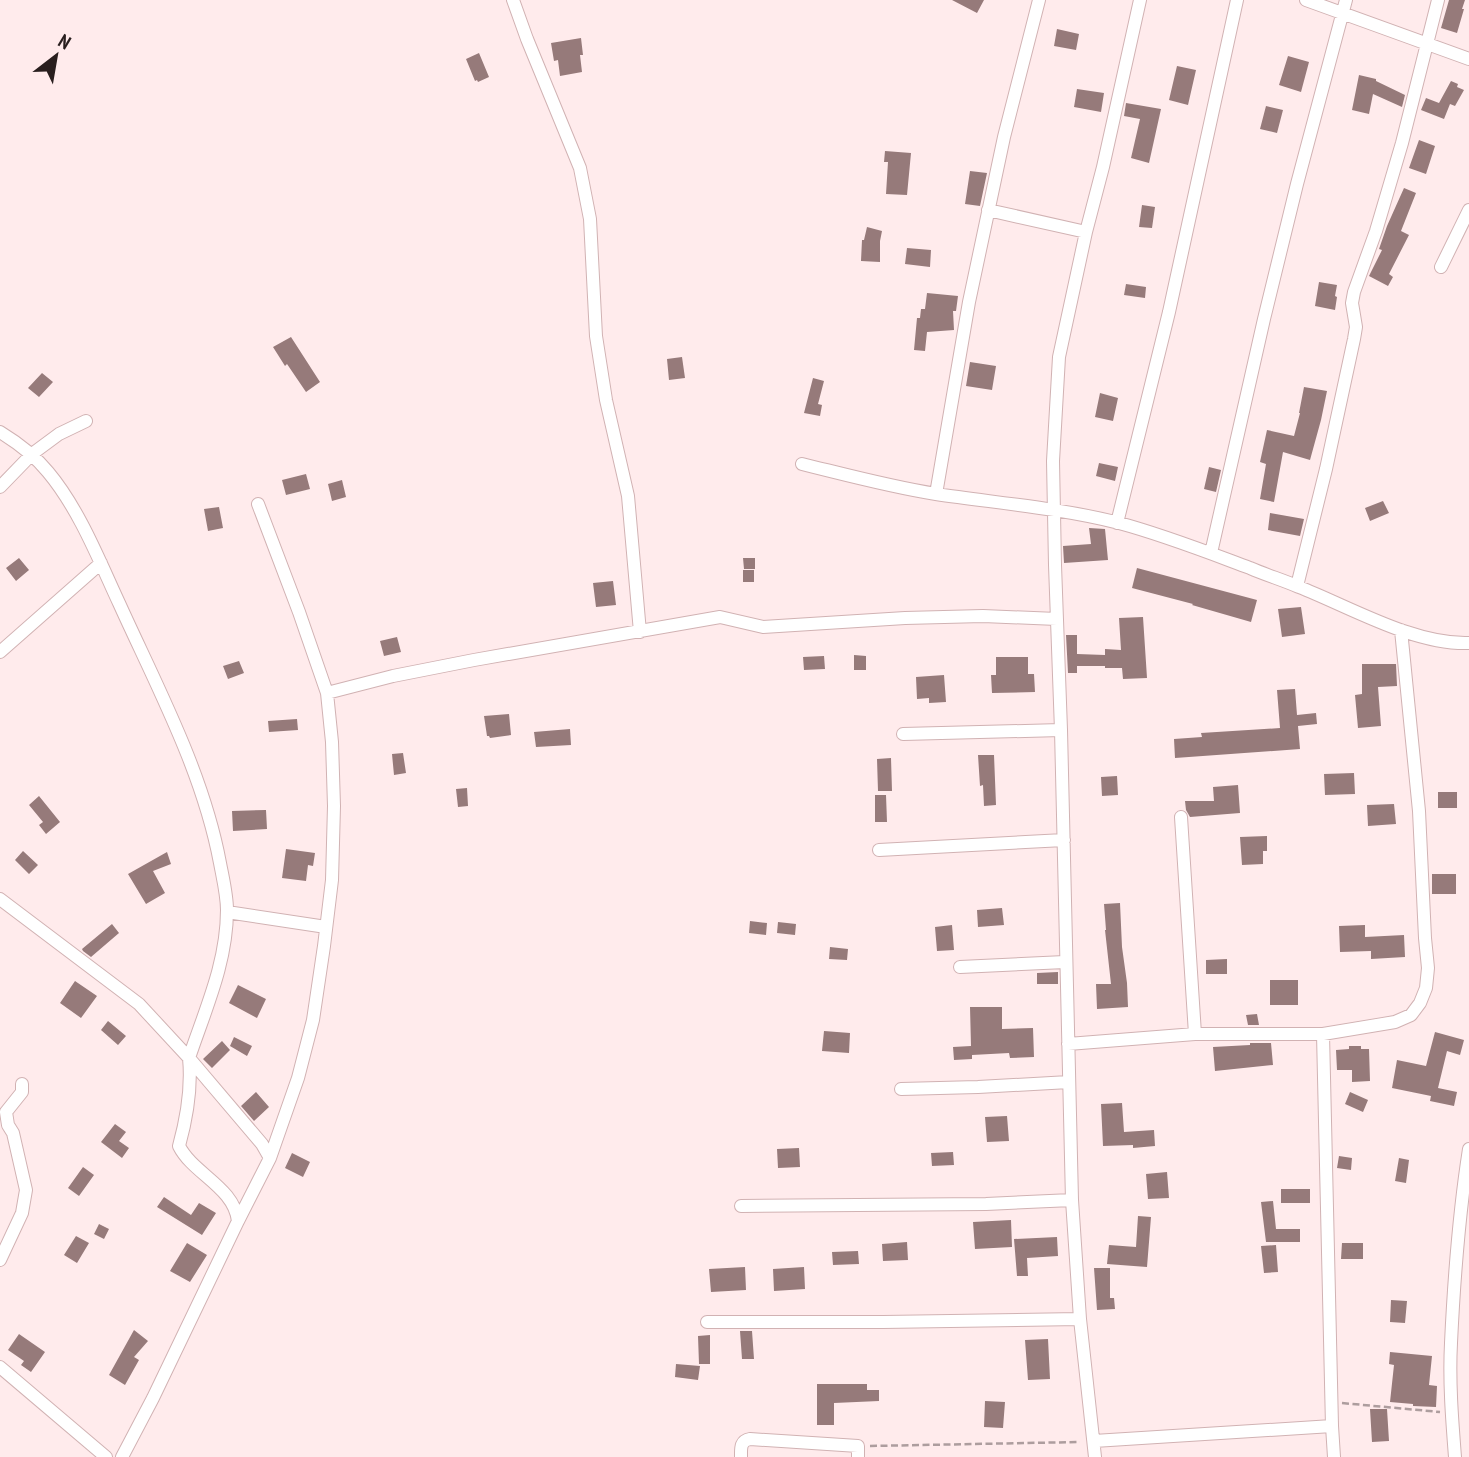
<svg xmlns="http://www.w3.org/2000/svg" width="1469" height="1457" font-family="'PT Sans Narrow',sans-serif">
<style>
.building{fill:#967a7a}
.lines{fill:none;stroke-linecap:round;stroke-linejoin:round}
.minor-casing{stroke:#d1b2b3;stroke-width:14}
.path{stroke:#ad9d9e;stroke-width:2.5;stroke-dasharray:7 3.5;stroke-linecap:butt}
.minor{stroke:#fff;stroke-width:12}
</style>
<rect width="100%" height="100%" fill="#ffebec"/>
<path class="building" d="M952,0H984L977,13Z
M1449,0H1465L1462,9H1464L1457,33L1441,28Z
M1057,29L1079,34L1076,50L1054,46Z
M581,38L583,55H580L582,72L560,76L558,60L554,61L551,43Z
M479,53L489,77L478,82L477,80L475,81L466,59Z
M1288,56L1309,62L1301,92L1279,85Z
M1177,66L1196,70L1188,105L1169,100Z
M1359,75L1376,79V81L1405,95L1402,107L1373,94L1369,114L1352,110Z
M1451,81L1458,84L1457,87L1464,90L1455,106L1450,104L1444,119L1421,110L1426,98L1439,103Z
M1077,89L1104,93L1101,112L1074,107Z
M1126,103L1161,109L1149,163L1131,158L1140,119L1124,116Z
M1266,106L1283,110L1277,133L1260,129Z
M1419,140L1435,146L1426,174L1409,168Z
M885,151L911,153L907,195L886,194L888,162H884Z
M970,171L987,173L980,206L965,204Z
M1404,188L1416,193L1401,231L1409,235L1389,274L1393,277L1388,286L1369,276L1382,250L1379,249L1387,226Z
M1142,205L1155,207L1152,228L1139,227Z
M867,227L882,231L880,241V262L861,261L862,240H864Z
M907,248L931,250L930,267L905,264Z
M1319,282L1337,285L1335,296L1337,297L1335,310L1315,306Z
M1126,284L1146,287L1145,298L1124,295Z
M927,293L958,296L956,311H953L954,330L927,332L925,351L914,350L917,318H920L921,309H925Z
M291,337L320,382L306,392L287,364L285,366L273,347Z
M682,357L685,378L669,380L667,359Z
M970,362L996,366L992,390L966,386Z
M42,373L53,382L39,397L28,388Z
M813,378L824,381L818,404L822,405L820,416L804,413Z
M1304,387L1327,391L1321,420L1310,460L1283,452L1274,502L1260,499L1266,464L1260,462L1267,430L1294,436L1300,413H1299Z
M1100,393L1118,398L1113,421L1095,417Z
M1099,463L1118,467L1115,481L1096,476Z
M1209,467L1221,470L1216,492L1204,489Z
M306,474L310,489L286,495L282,480Z
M342,480L346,497L332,501L328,484Z
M1383,501L1389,513L1370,521L1365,508Z
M219,507L223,528L208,531L204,509Z
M1270,513L1304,519L1300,536L1268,530Z
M1089,528L1105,529L1108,560L1064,563L1063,546L1091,544Z
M19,558L29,570L16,581L6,568Z
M743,558H755V569H744Z
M1137,568L1257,600L1251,622L1192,605L1193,604L1132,588Z
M743,570H754V582H743Z
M613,581L616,605L596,607L593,583Z
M1301,607L1305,634L1282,637L1278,609Z
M1143,617L1147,678L1123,679L1122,668H1105V666H1077V673H1068L1066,635H1077V654L1105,655V649L1121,650L1119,618Z
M397,637L401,652L384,656L380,641Z
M854,655L866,656V670H854Z
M824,656L825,669L804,670L803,657Z
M996,657H1028V674H1034L1035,692L992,693L991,675H996Z
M239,661L244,673L228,679L223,666Z
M1362,664H1396L1397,686L1378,687L1381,726L1358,728L1355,695L1362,694Z
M944,675L946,702L929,703V698L917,699L916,677Z
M1295,689L1297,715L1316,713L1317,724L1298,726L1300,749L1175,758L1174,739L1202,737L1201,733L1280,728L1277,690Z
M509,714L511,735L490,738L489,736H487L484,716Z
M297,719L298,730L269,732L268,721Z
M570,729L571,745L536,747L534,732Z
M403,753L406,773L394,775L392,754Z
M978,755H994L996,805L984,806L983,785L980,786Z
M891,758L892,791H878L877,759Z
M1354,773L1355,794L1325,795L1324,774Z
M1117,776L1118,795L1102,796L1101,777Z
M1238,785L1240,813L1190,817L1186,810L1185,801H1214L1213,787Z
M467,788L468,806L458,807L456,789Z
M1438,792H1457V808H1438Z
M875,795H886L887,822H875Z
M39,796L60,822L46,834L39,825L43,822L29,805Z
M1394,804L1396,824L1368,826L1367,805Z
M266,810L267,829L233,831L232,811Z
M1267,836V851H1263V864L1242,865L1240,837Z
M286,849L315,853L313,866L308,865L306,881L282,878Z
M23,851L38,865L29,874L15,860Z
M167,852L171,864L153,871L165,893L146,904L128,874Z
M1432,874H1456V894H1432Z
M1120,903L1122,947L1127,983L1128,1007L1097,1009L1096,984H1111L1105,930H1106L1104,904Z
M1002,908L1004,925L978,927L977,910Z
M750,921L767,923L766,935L749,933Z
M778,922L796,924L795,935L777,933Z
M112,924L119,933L91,957L83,951L82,949Z
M952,925L954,950L937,951L935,927Z
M1365,925V937L1404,935L1405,957L1371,959V951L1340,952L1339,926Z
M830,947L848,949L847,960L829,959Z
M1227,959V974H1206V960Z
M1058,972V984H1037V973Z
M1270,980H1298V1005H1270Z
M75,981L97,996L81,1018L60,1003Z
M238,985L266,999L257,1018L229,1003Z
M970,1007H1002V1029L1033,1028L1034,1057L1010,1058L1009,1053L972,1055V1059L954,1060L953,1047L971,1046Z
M1257,1014L1259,1025H1248L1246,1015Z
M108,1021L126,1036L118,1045L101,1030Z
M824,1031L850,1033L849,1053L822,1051Z
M1435,1032L1464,1040L1460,1055L1447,1051L1438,1088L1457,1092L1454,1106L1430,1101L1431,1096L1392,1088L1397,1060L1426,1066Z
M234,1037L252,1046L247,1056L230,1046Z
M222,1041L230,1050L212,1068L203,1059Z
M1250,1043H1271L1273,1065L1215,1071L1213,1047L1250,1045Z
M1349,1046H1361V1049H1369L1370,1081L1352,1082V1070H1337L1336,1050L1349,1049Z
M256,1092L269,1107L254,1121L241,1106Z
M1350,1092L1368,1100L1363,1112L1345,1104Z
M1122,1103L1124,1132L1154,1130L1155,1146L1133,1148V1145L1103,1146L1101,1104Z
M1007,1116L1009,1141L987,1142L985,1117Z
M115,1124L126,1132L119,1141L129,1148L122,1158L101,1142Z
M799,1148L800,1167L778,1168L777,1149Z
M953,1152L954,1165L932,1166L931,1153Z
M292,1153L310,1162L303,1177L285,1168Z
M1339,1156L1352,1158L1351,1170L1337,1168Z
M1399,1158L1409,1160L1406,1183L1395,1181Z
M83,1167L94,1175L79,1196L68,1188Z
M1167,1172L1169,1198L1148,1199L1146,1174Z
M1281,1189H1310V1203H1281Z
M164,1197L191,1215L199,1203L216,1213L202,1235L157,1207Z
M1273,1201L1276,1229H1300V1242H1266L1261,1202Z
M1138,1216L1151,1217L1147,1267L1107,1264L1109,1245L1136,1247Z
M1011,1220L1012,1247L975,1249L973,1222Z
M99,1224L109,1229L104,1239L94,1234Z
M76,1236L89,1243L77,1263L64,1255Z
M1057,1237L1058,1256L1027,1258L1028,1276H1017L1014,1239Z
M907,1242L908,1260L883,1261L882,1244Z
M187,1243L207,1255L190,1282L170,1271Z
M1342,1243H1363V1259H1341Z
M1276,1245L1278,1272L1264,1273L1261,1246Z
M858,1251L859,1264L833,1265L832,1252Z
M745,1267L746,1290L711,1292L709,1269Z
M804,1267L805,1289L774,1291L773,1269Z
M1094,1268H1110V1298H1114L1115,1309L1097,1310Z
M1391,1300L1407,1301L1405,1323L1390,1322Z
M134,1330L148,1341L134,1357L139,1360L125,1385L109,1375Z
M740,1331H752L754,1359H742Z
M19,1334L45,1352L31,1372L21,1365L24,1361L8,1350Z
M710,1335V1364H699L698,1336Z
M1048,1339L1050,1379L1028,1380L1025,1340Z
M1390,1352L1432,1356L1429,1385L1437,1386L1436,1407L1413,1406V1404L1390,1402L1394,1365L1389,1364Z
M676,1364L700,1366L698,1380L675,1377Z
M817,1384H867V1390H879V1401L834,1403V1425H817Z
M985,1401L1005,1402L1003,1428L984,1427Z
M1370,1409H1387L1389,1441L1372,1442Z"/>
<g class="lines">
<g class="minor-casing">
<path id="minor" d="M513,0L527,39L580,168L590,219L596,336L606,400L628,496L640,632
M1306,0L1469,59
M988,210L1086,232
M1441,267L1469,210
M0,432C18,443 35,456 48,472C79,509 99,560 119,603C157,687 203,772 220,863C223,879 227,895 227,910C227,963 205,1010 189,1058C192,1088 187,1117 179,1146C193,1174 234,1187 238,1221
M802,464C847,475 891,487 936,494C997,503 1060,508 1119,523C1164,535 1207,552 1250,568C1266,575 1283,580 1299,587C1350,607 1414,645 1469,643
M0,487L32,454L59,434L86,421
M936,494L969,302L1004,137L1039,0
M1117,523L1169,312L1237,0
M1211,553L1264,319L1297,184L1346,0
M1297,586L1326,469L1354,339L1356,327L1352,303L1354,292L1376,231L1402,143L1438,0
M0,652L101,563
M327,693L393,676L474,660L720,617L763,627L905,618L983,616L1057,619
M903,734L1061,730
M1181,817L1195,1034
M879,850L1064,840
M0,899L139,1004L189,1058L262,1144L270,1158
M227,912L326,927
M960,967L1065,962
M1323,1034L1332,1426L1334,1457
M1068,1044L1195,1034H1323L1395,1022L1411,1015L1420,1003L1426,988L1428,968L1425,938L1419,811L1401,630
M901,1089L978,1087L1069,1082
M741,1206L986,1204L1072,1200
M0,1260L22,1213L26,1190L13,1133L8,1125L6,1112L22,1092V1084
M707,1322H883L1080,1319
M0,1367L106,1457
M1094,1441L1332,1426
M122,1457L153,1398L238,1221L270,1158L298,1078L313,1020L324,946L332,880L334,806L332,742L327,693L299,612L258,504
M741,1457C741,1448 740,1441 750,1439L858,1446V1457
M1095,1457L1080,1319L1072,1200L1061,730L1055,565L1053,461L1059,357L1086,232L1103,167L1140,0
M1455,1457C1452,1419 1449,1381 1451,1343C1454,1279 1459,1213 1469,1149"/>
</g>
<path class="path" d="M1342,1403L1440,1412
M870,1446L1080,1442"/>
<use href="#minor" class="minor"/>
</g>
<g transform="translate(56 56) rotate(31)" stroke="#ffebec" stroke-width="5" paint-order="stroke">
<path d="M0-5L12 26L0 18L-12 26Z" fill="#291e1e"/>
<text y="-10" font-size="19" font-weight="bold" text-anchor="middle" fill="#291e1e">N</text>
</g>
</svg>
